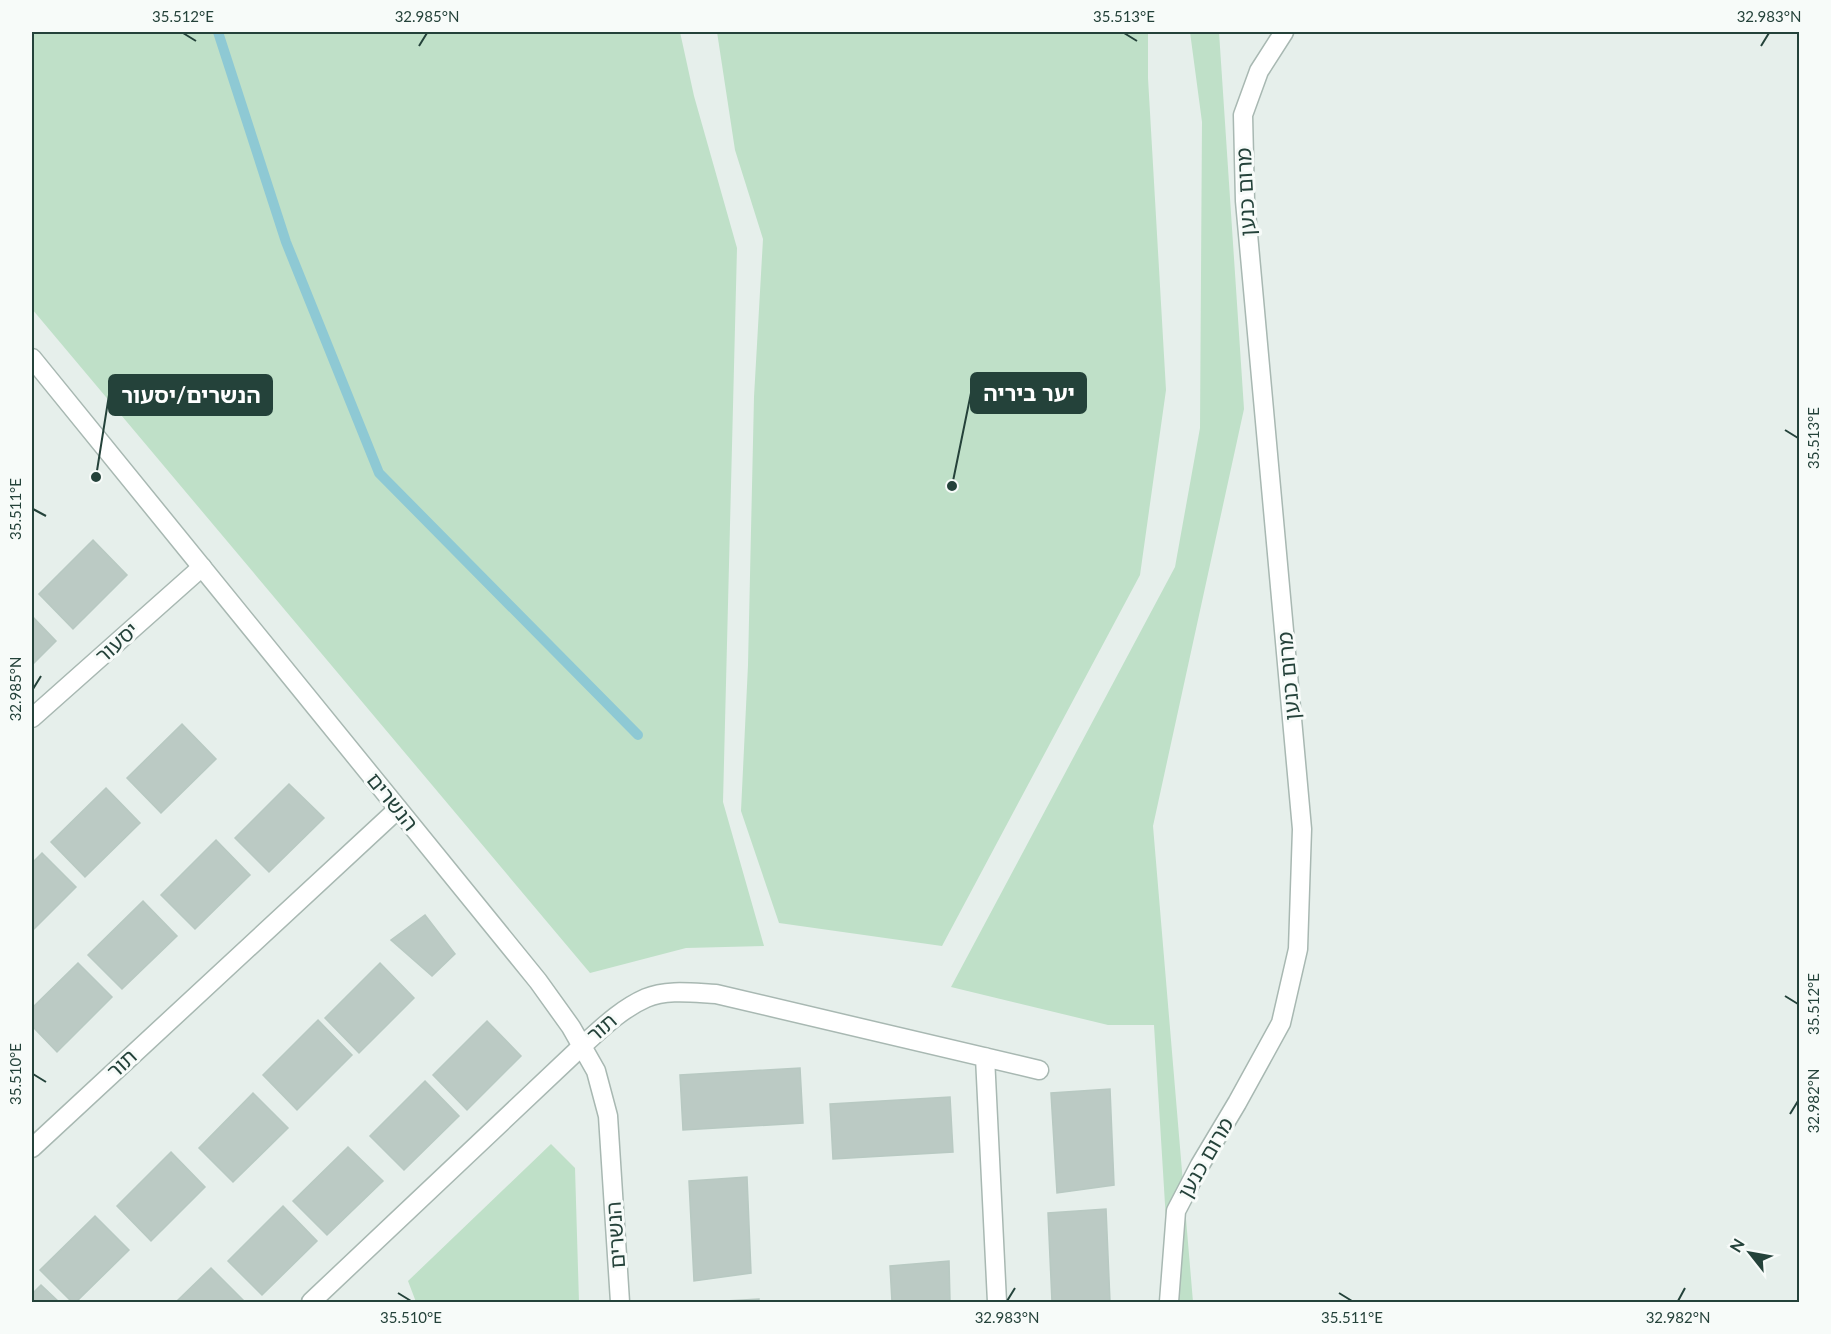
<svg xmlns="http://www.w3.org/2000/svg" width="1831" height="1334" font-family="Lato,'Noto Sans Hebrew',sans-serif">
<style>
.green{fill:#bfe0c8}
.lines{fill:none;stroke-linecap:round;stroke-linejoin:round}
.stream{stroke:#8ec9d4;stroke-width:10}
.building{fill:#bbcac4;stroke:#b8c9c2;stroke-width:1.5}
.minor-casing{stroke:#a8b8b2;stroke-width:21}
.tertiary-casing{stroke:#a8b8b2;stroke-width:21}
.minor{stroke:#fff;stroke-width:18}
.tertiary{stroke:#fff;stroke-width:18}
.ticks{fill:none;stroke:#24423a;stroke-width:2}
.labels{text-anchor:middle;stroke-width:6;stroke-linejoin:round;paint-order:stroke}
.street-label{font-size:21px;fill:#24423a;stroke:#f7fbf9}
.leader{fill:none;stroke:#24423a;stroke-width:2}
.callout-dot{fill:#24423a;stroke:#f7fbf9;stroke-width:2}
.callout{fill:#24423a;stroke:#24423a;stroke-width:2}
.callout-label{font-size:22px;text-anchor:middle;font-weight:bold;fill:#fff}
.neatline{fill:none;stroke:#24423a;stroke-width:2}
.ticks-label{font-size:15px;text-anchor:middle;fill:#24423a}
</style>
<rect width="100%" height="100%" fill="#e6efeb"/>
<path class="green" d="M32,32H680L694,96L737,248L723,802L764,946L686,948L590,973L32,309Z
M717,32H1148V78L1166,390L1140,575L942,946L779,923L741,811L748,665L754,397L763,239L735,150Z
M1190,32H1219L1244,409L1153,826L1193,1302H1171L1154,1025H1108L951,987L1175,567L1200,428L1202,122Z
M551,1144L575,1168L579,1302H416L408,1281Z"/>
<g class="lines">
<path class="stream" d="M218,32L286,242L379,473L638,735"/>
</g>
<path class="building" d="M93,540L127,575L73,629L39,594Z
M32,616L56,641L32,665Z
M182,724L216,759L161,813L127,778Z
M289,784L324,818L269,872L235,838Z
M106,788L140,823L85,877L51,842Z
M216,840L250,875L195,929L161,895Z
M42,853L76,887L32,931V863Z
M143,901L177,936L122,989L88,955Z
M425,915L455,954L432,976L391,940Z
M78,963L112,997L57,1052L32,1026V1008Z
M380,963L414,998L359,1053L325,1018Z
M318,1020L352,1055L297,1110L263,1075Z
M487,1021L521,1056L467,1110L433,1075Z
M800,1068L803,1123L683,1130L680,1075Z
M425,1081L459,1116L404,1170L370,1136Z
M1110,1089L1114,1185L1057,1193L1051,1093Z
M253,1093L288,1128L233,1182L199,1148Z
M950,1097L953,1152L833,1159L830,1104Z
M348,1147L383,1181L327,1235L293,1201Z
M171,1152L205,1187L151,1241L117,1206Z
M747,1177L751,1273L694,1281L689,1181Z
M283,1206L317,1241L262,1295L228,1261Z
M1106,1209L1110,1302H1052L1048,1213Z
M95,1216L129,1250L76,1302H72L40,1270Z
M949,1261L950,1302H892L890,1266Z
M211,1268L245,1302H176Z
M41,1285L59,1302H32V1294Z
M759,1299V1302H708Z"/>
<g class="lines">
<g class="minor-casing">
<path id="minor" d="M32,718L202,567
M985,1057L997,1302
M32,1148L398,809
M311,1302L582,1046C602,1028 621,1009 646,998C667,989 694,993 716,994L1039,1070
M1169,1302L1176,1211L1200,1165L1237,1103L1281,1023L1298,949L1302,829L1245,201L1243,115L1259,71L1284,32"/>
</g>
<g class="tertiary-casing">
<path id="tertiary" d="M32,358L538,981L571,1027L596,1071L608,1116L620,1302"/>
</g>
<use href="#minor" class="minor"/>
<use href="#tertiary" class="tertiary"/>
</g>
<path class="ticks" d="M183,33L196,41M1124,33L1137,41M419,46L427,33M1761,46L1769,33M1785,430L1798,438M33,509L46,516M33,689L41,676M1785,996L1798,1004M33,1074L46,1082M1790,1114L1798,1101M398,1293L411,1301M1339,1293L1352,1301M1007,1301L1015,1288M1678,1301L1685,1288"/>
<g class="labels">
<g class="street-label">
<text transform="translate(1246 192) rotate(-93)" y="7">מרום כנען</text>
<text transform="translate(117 643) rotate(-42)" y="7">יסעור</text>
<text transform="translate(1289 676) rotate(-95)" y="7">מרום כנען</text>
<text transform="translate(392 802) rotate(51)" y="7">הנשרים</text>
<text transform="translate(602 1028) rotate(-41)" y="7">תור</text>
<text transform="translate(122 1064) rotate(-43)" y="7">תור</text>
<text transform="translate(1206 1158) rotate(-60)" y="7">מרום כנען</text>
<text transform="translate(616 1235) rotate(-94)" y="7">הנשרים</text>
</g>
</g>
<path class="leader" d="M952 486L971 393M96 477L109 395"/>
<g class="callout-dot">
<circle cx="952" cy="486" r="6"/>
<circle cx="96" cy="477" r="6"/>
</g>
<g class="callout">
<rect x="971" y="373" width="115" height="40" rx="6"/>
<rect x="109" y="375" width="163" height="40" rx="6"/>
</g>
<g class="callout-label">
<text x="1029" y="401">יער ביריה</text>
<text x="191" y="403">הנשרים/יסעור</text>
</g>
<rect width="1831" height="1334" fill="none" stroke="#f7fbf9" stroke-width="66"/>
<g transform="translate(1750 1253) rotate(301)" stroke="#f7fbf9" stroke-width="4.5" paint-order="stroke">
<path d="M0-4.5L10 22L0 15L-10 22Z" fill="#24423a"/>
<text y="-9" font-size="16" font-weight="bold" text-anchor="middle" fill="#24423a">N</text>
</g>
<rect x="33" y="33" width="1765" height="1268" class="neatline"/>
<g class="ticks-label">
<text x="183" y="22">35.512°E</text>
<text x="427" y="22">32.985°N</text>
<text x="1124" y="22">35.513°E</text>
<text x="1769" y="22">32.983°N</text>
<text transform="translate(1814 438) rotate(-90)" y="5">35.513°E</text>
<text transform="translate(16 509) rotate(-90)" y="5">35.511°E</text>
<text transform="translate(16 689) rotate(-90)" y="5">32.985°N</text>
<text transform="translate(1814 1004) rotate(-90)" y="5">35.512°E</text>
<text transform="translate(16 1074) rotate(-90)" y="5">35.510°E</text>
<text transform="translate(1814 1101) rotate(-90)" y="5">32.982°N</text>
<text x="411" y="1323">35.510°E</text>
<text x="1007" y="1323">32.983°N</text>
<text x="1352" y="1323">35.511°E</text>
<text x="1678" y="1323">32.982°N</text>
</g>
</svg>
